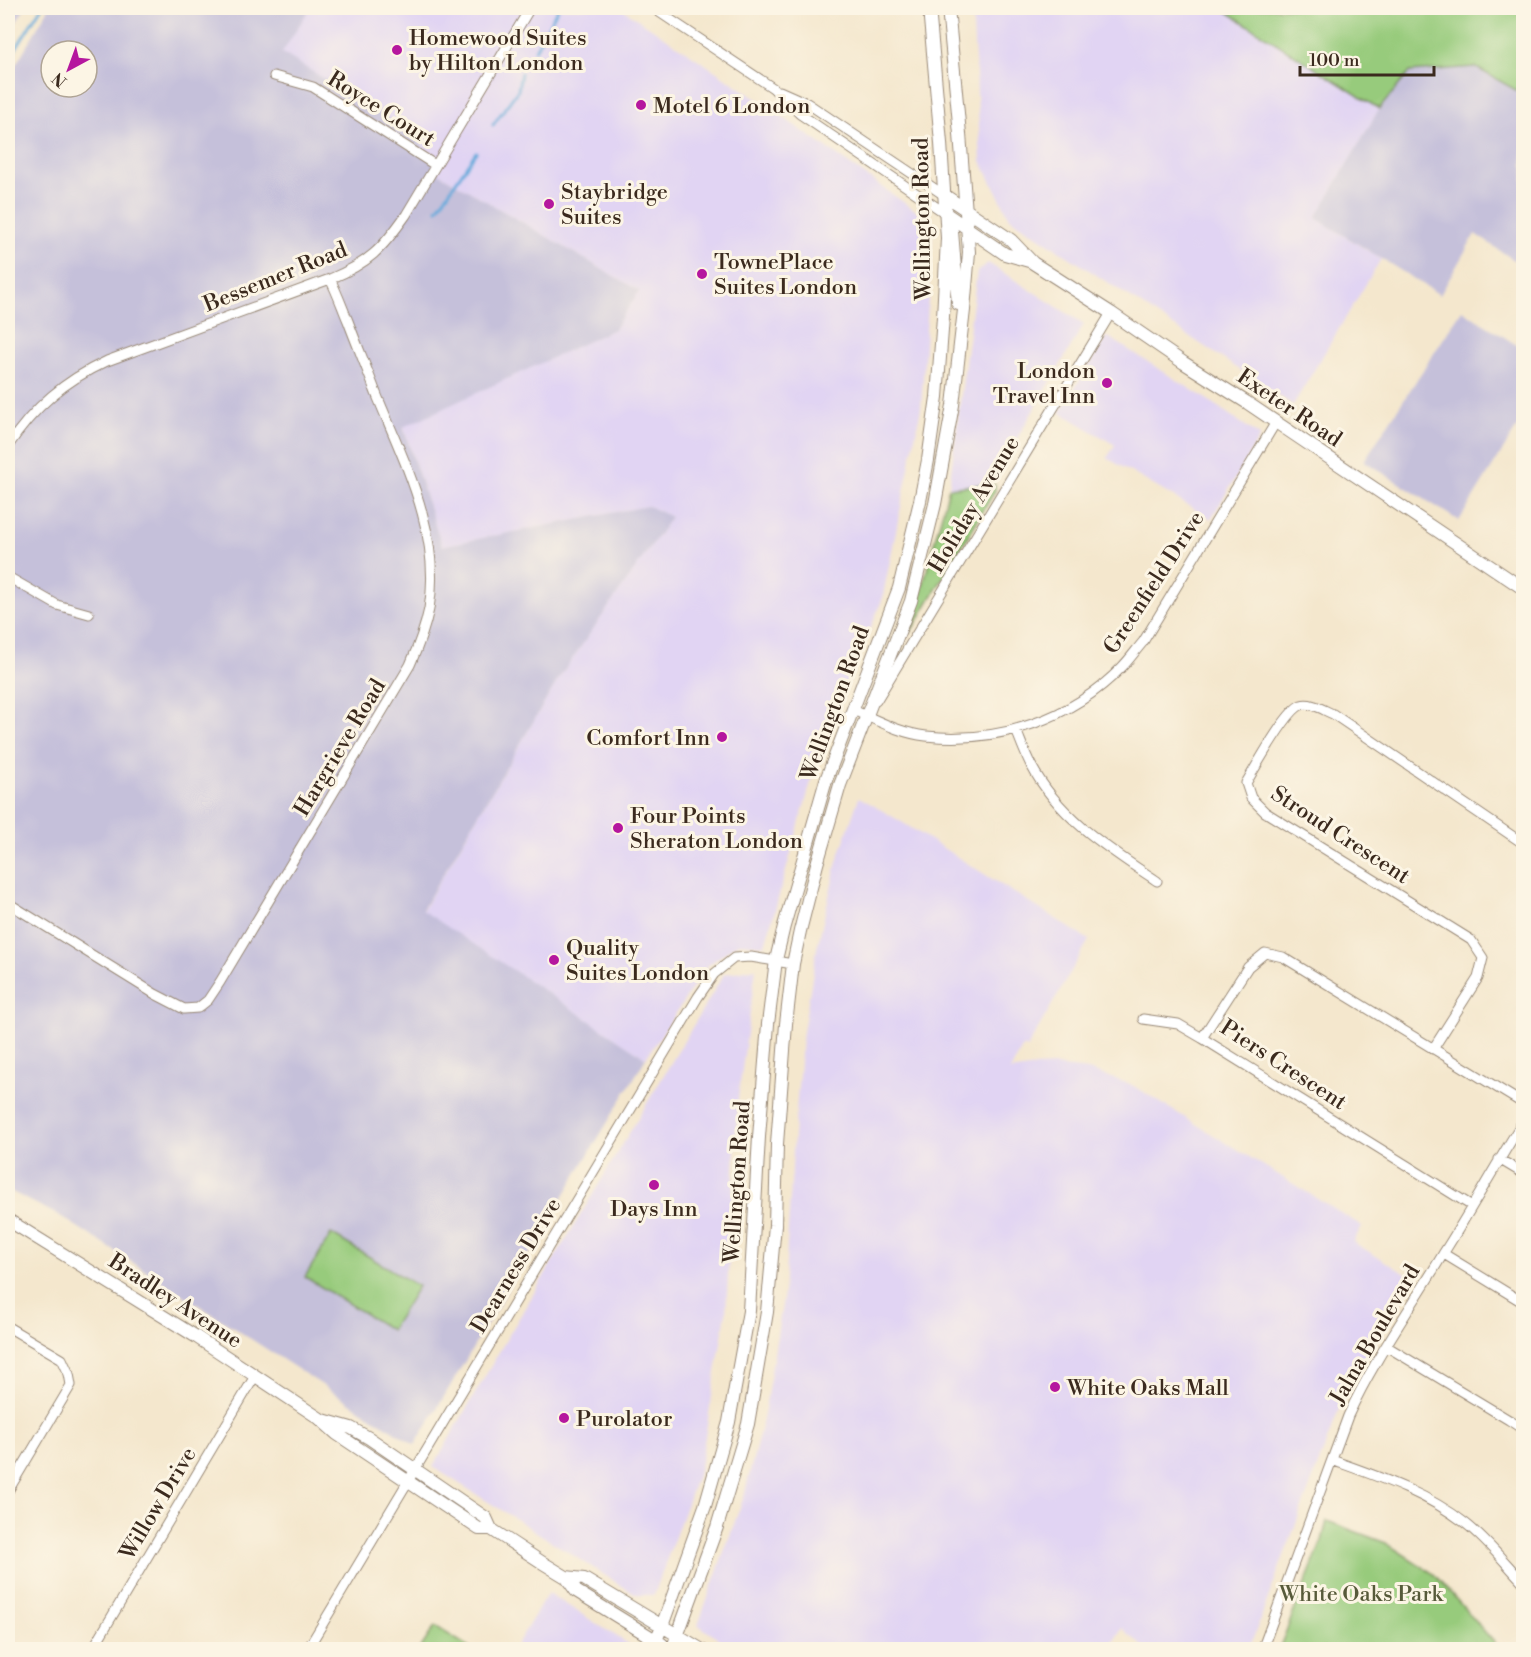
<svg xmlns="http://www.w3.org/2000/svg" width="1531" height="1657" font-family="'Libre Bodoni',serif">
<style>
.built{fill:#e1d4f3}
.industrial{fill:#c5c0da;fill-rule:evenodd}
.green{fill:#97cb7c;stroke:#697a4d;stroke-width:1.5}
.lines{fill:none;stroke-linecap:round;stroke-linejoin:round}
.stream{stroke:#66abdb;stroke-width:3}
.minor-casing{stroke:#988876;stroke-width:11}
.major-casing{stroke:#988876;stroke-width:14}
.minor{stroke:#fff;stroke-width:9}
.major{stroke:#fff;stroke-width:12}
.poi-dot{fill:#b5179e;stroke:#fcf5e5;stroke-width:2}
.labels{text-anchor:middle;stroke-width:6;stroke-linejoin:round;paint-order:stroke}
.poi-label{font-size:22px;fill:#3b2a1e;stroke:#fcf5e5;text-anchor:start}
.street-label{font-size:22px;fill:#3b2a1e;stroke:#fcf5e5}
.park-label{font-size:22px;fill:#575a3a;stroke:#fcf5e5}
</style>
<rect width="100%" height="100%" fill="#fcf5e5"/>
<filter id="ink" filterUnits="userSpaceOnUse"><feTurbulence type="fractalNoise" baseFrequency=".0167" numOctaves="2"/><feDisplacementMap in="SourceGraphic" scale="12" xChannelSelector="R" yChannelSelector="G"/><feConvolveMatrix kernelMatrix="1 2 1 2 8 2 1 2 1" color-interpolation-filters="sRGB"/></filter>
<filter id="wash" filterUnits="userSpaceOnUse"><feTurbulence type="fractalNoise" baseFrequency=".008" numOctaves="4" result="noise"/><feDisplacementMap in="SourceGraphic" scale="24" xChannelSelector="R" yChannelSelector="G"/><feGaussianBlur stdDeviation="1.35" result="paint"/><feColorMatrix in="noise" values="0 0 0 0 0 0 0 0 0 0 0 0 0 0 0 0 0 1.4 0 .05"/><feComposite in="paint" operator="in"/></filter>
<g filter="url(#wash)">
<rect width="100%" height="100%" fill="#f4e7cd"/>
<path class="built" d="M310,8H621L757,99L933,223L921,408L882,600L818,757L765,945L738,943L707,966L646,1058L422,911L559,678L671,517L648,506L442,546L403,426L614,329L639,291L440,174L416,135L281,53Z
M972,8H1221L1379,109L1316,218L1381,259L1293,405L1010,218L981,161Z
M988,263L1084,324L991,483L949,488L977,272Z
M1107,336L1211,402L1260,436L1211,519L1107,458L1115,445L1060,412Z
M859,797L900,821L1089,940L1027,1048L1023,1046L1010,1071L1035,1067L1055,1066L1088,1070L1130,1084L1362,1226L1353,1242L1414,1279L1345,1393L1249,1649H1146L1122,1628L1109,1649L735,1650L698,1625L744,1496L764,1415L784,1293L794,1136L802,1038L817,948L837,862Z
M756,968L738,1098L726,1313L700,1467L654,1595H640L630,1591L433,1467L506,1340L724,974Z
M548,1593L635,1648L634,1649H514Z"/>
<path class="industrial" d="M8,8H25L8,36Z
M49,8H310L282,53L416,135L440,174L639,291L614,329L403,427L442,546L648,506L671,517L559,678L422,910L646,1058L415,1445L62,1217L8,1190V78ZM51,51H87V87H51Z
M1475,67L1523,94V266L1475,234L1440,295L1316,218L1379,109L1409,72Z
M1462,310L1523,349L1524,416L1459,521L1364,461Z"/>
<path class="green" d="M1221,8H1523V94L1475,67L1410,72L1379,109Z
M991,483L995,485V491L910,633L949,488Z
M331,1234L418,1286L391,1330L305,1277Z
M1327,1521L1386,1543L1434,1574L1500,1649H1279L1322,1541Z
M435,1626L472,1649H420Z"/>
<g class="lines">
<path class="stream" d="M535,50L558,8
M8,61L41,8
M493,125L518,90L521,73
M437,209L445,198L476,152"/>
</g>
</g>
<g filter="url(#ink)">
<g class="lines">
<g class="minor-casing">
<path id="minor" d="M653,8L773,88L800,114L945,213
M274,76L313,87L435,165
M780,91L807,103L944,195
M8,446C34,407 64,381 107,361L330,279C369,263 382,249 406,215L530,8
M8,577L57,605L89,614
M876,701L1111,313
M853,710C877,720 899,733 926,736C998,744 1072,719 1122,667C1130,659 1136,650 1143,642L1276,422
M1016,730C1021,742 1025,754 1031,765C1059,818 1109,849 1157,881
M8,903L155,994L184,1009L198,1008L208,1000L220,982L410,665C418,647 425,628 429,609C442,533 404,462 376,393C367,369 357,345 348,321C342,307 337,292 330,279
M1143,1019L1178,1024L1202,1038
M1433,1049L1478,978L1483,958L1471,940L1265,812L1251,798L1246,783C1256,767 1286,711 1301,705C1312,702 1323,710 1333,714L1524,844
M1499,1159L1524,1174
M1472,1206L1202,1038L1248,967L1265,953L1283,957L1524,1104
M1444,1254L1524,1303
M8,1327L62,1359L69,1374L71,1385L8,1491
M1386,1346L1509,1420L1524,1430
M1332,1460C1379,1477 1425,1492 1465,1523C1487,1540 1505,1563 1524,1583
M92,1650L255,1376
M307,1650L698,997L714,974L734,958L751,957L793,964
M1262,1650L1348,1416C1374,1359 1411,1308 1443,1254C1471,1210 1496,1164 1524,1120"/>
</g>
<g class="major-casing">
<path id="major" d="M944,195L1011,240L1033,263L1111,313L1184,363L1246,402L1524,589
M945,213L1005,254L1029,261
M952,231L958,304
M8,1220L195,1336L319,1418L337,1434L479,1529H491
M323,1420L351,1428L369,1438L486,1518L491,1529L543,1563L566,1577L584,1579L702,1650
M566,1577L576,1591L662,1644
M652,1650L662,1626L705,1506L729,1422L733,1399L749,1311L759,1137L768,1024L776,960L784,926L826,780L899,588L920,501L928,460L937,397L943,317L947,238L941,143L929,8
M672,1650L717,1527L748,1424L767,1312L775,1225L777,1144L786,1024L793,964L800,931L817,864L840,785L911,601L935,504L953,405L964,310L969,252L960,134L948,8"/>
</g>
<use href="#minor" class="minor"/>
<use href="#major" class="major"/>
</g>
</g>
<g class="poi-dot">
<circle cx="397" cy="50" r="6"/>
<circle cx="641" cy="105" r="6"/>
<circle cx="549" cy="204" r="6"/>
<circle cx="702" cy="274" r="6"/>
<circle cx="1107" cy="383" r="6"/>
<circle cx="722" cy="737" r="6"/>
<circle cx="618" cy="828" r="6"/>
<circle cx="554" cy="960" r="6"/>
<circle cx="654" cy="1185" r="6"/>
<circle cx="1055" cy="1387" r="6"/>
<circle cx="564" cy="1418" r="6"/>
</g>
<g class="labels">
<g class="poi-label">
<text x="409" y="45">Homewood Suites<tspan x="409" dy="25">by Hilton London</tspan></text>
<text x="653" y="113">Motel 6 London</text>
<text x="561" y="199">Staybridge<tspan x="561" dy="25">Suites</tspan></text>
<text x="714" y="269">TownePlace<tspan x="714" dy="25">Suites London</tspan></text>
<text x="1095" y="378" text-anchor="end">London<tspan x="1095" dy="25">Travel Inn</tspan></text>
<text x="710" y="745" text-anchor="end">Comfort Inn</text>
<text x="630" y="823">Four Points<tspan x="630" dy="25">Sheraton London</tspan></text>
<text x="566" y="955">Quality<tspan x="566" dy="25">Suites London</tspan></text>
<text x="654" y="1216" text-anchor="middle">Days Inn</text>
<text x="1067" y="1395">White Oaks Mall</text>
<text x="576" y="1426">Purolator</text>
</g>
<g class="street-label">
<text transform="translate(382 108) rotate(32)" y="8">Royce Court</text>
<text transform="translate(921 219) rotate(-91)" y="8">Wellington Road</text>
<text transform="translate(275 276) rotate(-22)" y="8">Bessemer Road</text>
<text transform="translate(1290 407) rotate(34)" y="8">Exeter Road</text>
<text transform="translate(973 504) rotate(-59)" y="8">Holiday Avenue</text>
<text transform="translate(1153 582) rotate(-57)" y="8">Greenfield Drive</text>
<text transform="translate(834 703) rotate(-70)" y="8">Wellington Road</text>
<text transform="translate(339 747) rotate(-59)" y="8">Hargrieve Road</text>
<text transform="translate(1341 834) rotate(33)" y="8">Stroud Crescent</text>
<text transform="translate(1284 1064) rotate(33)" y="8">Piers Crescent</text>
<text transform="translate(736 1182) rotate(-86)" y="8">Wellington Road</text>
<text transform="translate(515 1265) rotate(-59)" y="8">Dearness Drive</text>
<text transform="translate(176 1300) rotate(33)" y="8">Bradley Avenue</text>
<text transform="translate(1374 1334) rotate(-60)" y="8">Jalna Boulevard</text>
<text transform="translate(157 1503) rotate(-59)" y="8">Willow Drive</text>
</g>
<g class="park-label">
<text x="1361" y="1601">White Oaks Park</text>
</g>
</g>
<rect width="1531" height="1657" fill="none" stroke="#fcf5e5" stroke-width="30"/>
<g transform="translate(69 69) rotate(221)"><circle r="28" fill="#fcf5e5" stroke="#afa495" stroke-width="1.5"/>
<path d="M0-4.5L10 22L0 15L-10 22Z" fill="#b5179e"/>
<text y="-9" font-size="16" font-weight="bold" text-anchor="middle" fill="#3b2a1e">N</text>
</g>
<path d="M1300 66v9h134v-9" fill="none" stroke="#3b2a1e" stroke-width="3"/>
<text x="1309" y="66" font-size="18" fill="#3b2a1e" stroke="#fcf5e5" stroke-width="4.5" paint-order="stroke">100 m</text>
</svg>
